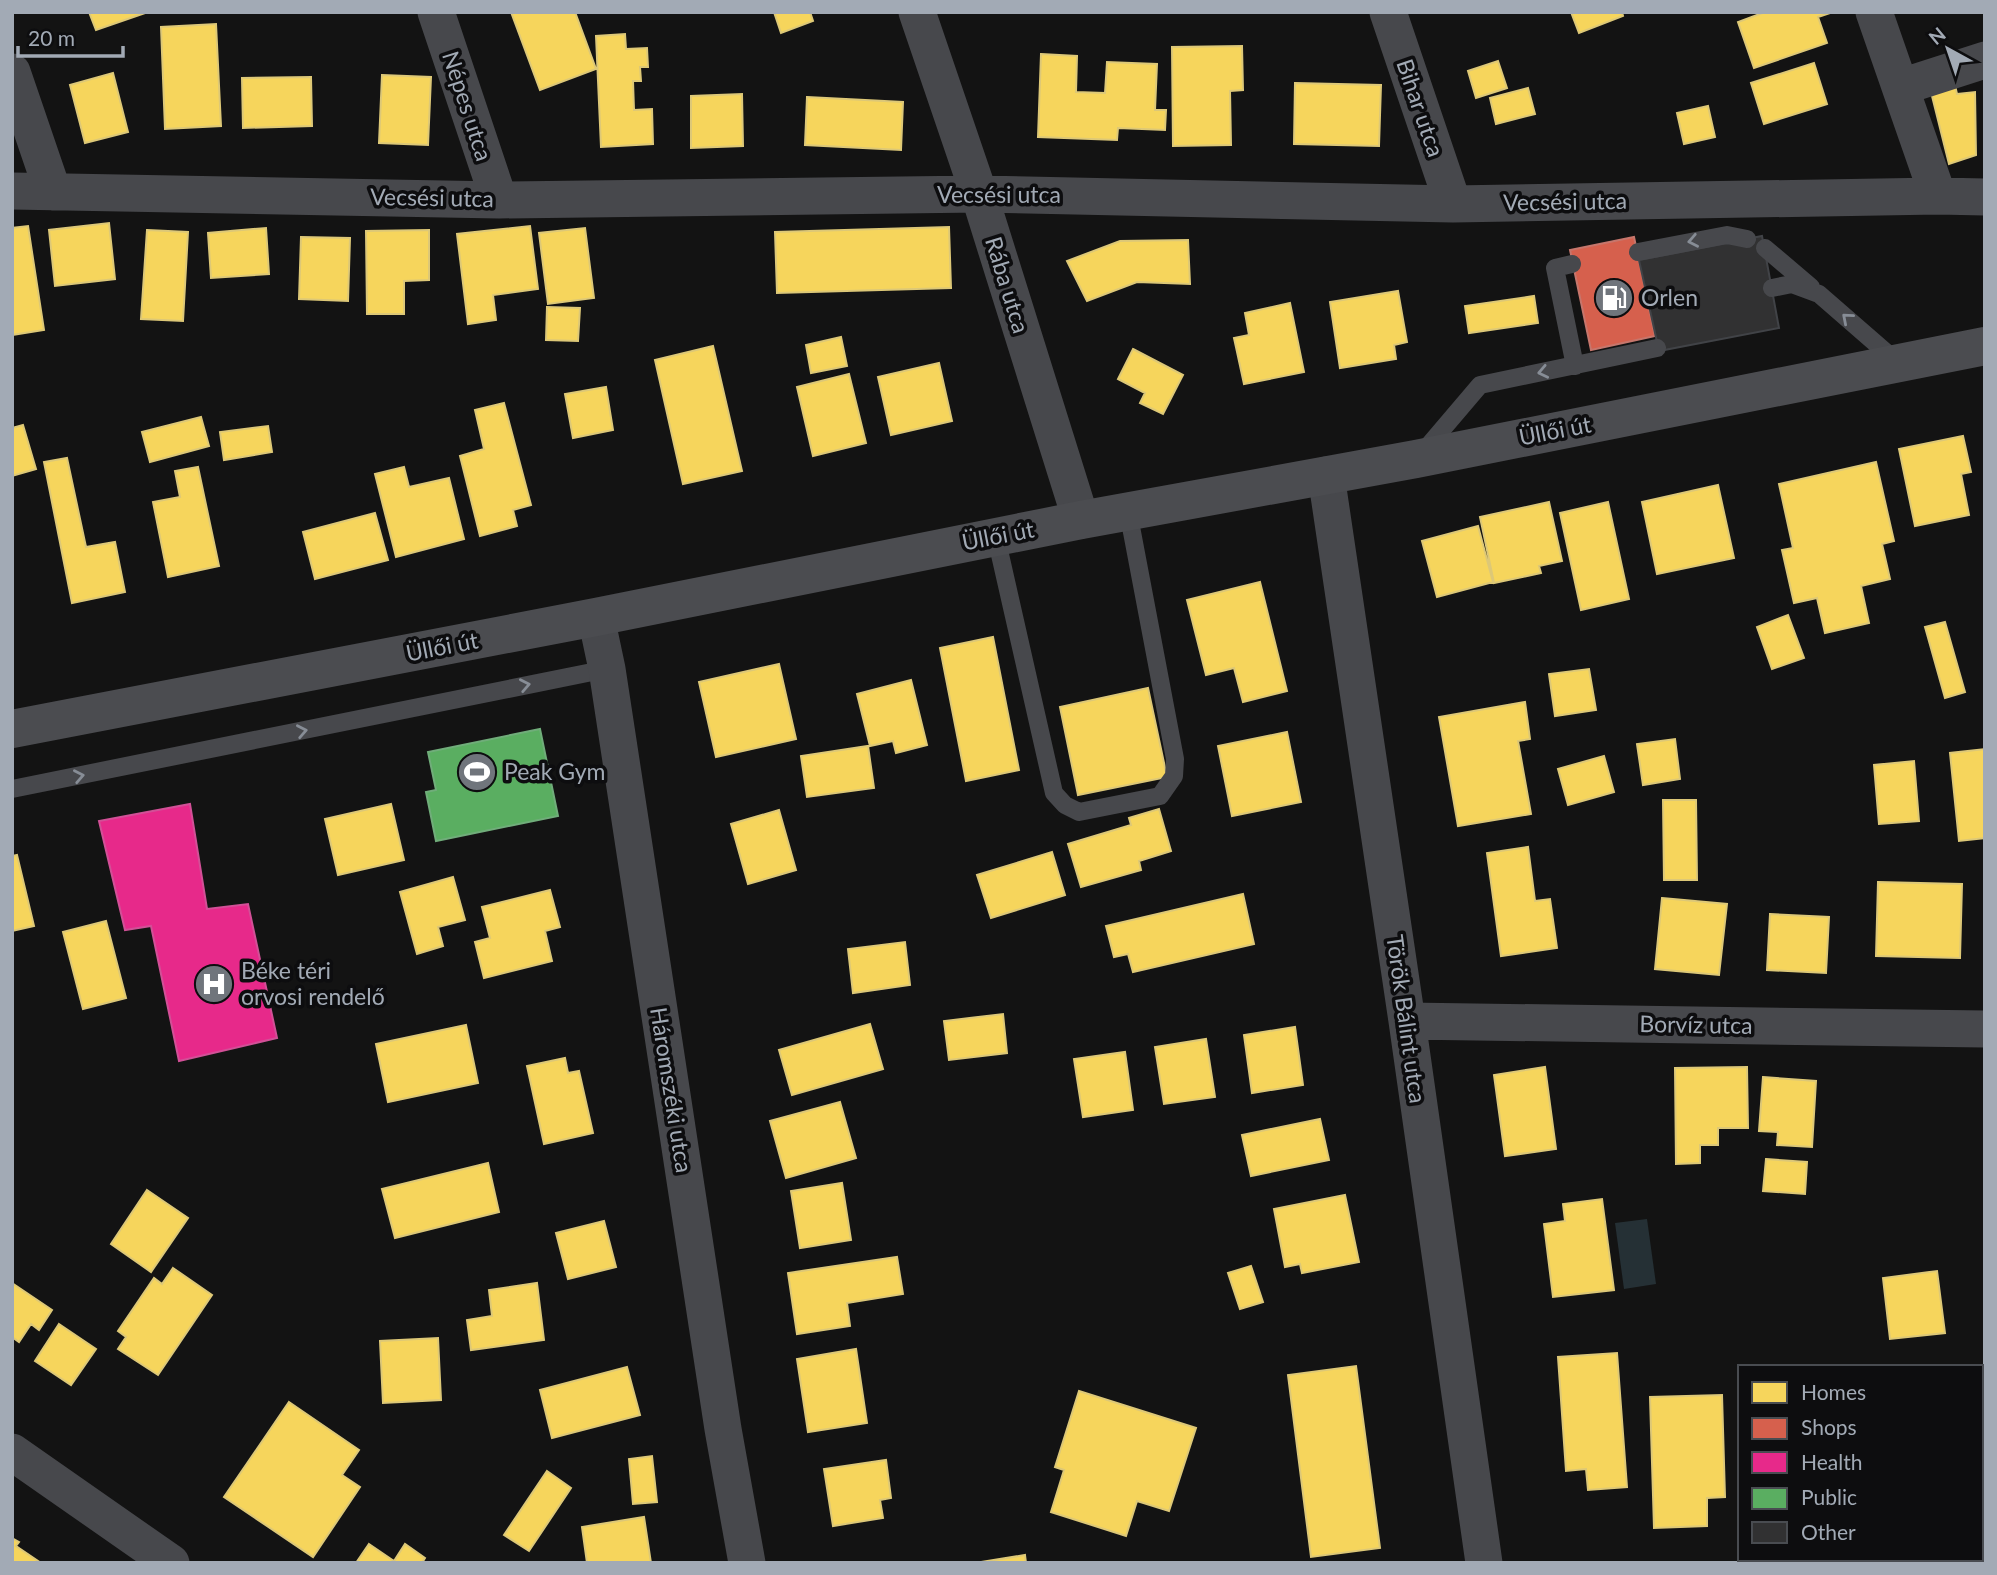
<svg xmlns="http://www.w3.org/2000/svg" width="1997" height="1575" font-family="Lato,sans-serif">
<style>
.water{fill:#253035}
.homes{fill:#f6d55c;stroke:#ddc877;stroke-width:2}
.shops{fill:#d6604d;stroke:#c6766c;stroke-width:2}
.health{fill:#e7298a;stroke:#d25097;stroke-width:2}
.public{fill:#5aae61;stroke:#70ad7a;stroke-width:2}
.building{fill:#313132;stroke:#414347;stroke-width:2}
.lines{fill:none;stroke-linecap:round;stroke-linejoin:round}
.service{stroke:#47484c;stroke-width:18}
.minor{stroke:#47484c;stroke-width:37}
.secondary{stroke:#4b4c50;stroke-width:38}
.oneway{stroke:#878d96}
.labels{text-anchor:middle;stroke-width:7;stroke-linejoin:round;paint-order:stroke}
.street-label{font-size:23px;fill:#a2aab5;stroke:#0d0d0f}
.poi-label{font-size:23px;fill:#a2aab5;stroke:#0d0d0f;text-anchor:start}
</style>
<rect width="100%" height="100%" fill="#131313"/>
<path class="water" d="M1647,1219L1656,1284L1624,1289L1615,1223Z"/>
<path class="homes" d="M89,12H148L96,30Z
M511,12H575L596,69L540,90Z
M774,12H810L813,21L781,33Z
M1571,12H1622L1623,16L1579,33Z
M1765,12H1833L1818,17L1827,43L1754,68L1738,22Z
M216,24L221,126L165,129L161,27Z
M625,34L626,49L647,48L648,67H640L641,81H633L634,110L652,109L653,144L601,147L596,36Z
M1242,46L1243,90L1230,91L1231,145L1173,146L1172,47Z
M1041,54L1077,56L1076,92L1105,93L1107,62L1157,64L1155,110H1166L1165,130L1118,128L1117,140L1038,137Z
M1498,61L1507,88L1476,98L1468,71Z
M1814,63L1827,104L1764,124L1751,83Z
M113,73L128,132L85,143L70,85Z
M382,75L431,77L428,145L379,143Z
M311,77L312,126L243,128L242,78Z
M1954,81L1957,94L1975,92L1976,155L1949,164L1930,88Z
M1295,83L1381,85L1379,146L1294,144Z
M1528,88L1535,114L1496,124L1490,98Z
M742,94L743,146L691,148V96Z
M807,97L903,102L901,150L805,145Z
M1708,106L1715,137L1684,144L1677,113Z
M109,223L115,279L55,286L49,230Z
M28,226L44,330L12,335V228Z
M530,226L538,289L493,295L496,320L468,324L457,234Z
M949,227L951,288L777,293L775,232Z
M266,228L269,274L211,278L208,233Z
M585,228L594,298L548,304L539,233Z
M147,230L188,232L183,321L141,319Z
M429,230V280L404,281V314H367L366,231Z
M301,237L350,238L348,301L299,299Z
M1188,240L1190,284L1137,282L1087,301L1067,261L1120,241Z
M1398,291L1407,342L1394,345L1396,359L1340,368L1330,302Z
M1534,296L1538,323L1469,333L1465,306Z
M1290,303L1304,372L1244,384L1234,338L1249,335L1245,313Z
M547,307L580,308L578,341L546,340Z
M841,337L847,366L811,373L806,345Z
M713,346L742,471L683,484L655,360Z
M1133,349L1183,375L1163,414L1140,403L1145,393L1118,379Z
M939,363L952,421L891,435L878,377Z
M849,374L866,443L813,456L797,387Z
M606,387L613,430L573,438L565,394Z
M504,403L531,505L513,510L517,526L480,536L460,456L484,449L475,410Z
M201,417L209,446L150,462L142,432Z
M23,425L36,469L12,476V428Z
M268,426L272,452L224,460L220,432Z
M1963,436L1971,472L1961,474L1969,515L1915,526L1899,449Z
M67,458L86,547L115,542L125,592L72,603L44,462Z
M1876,462L1894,541L1882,544L1890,579L1861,586L1869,623L1825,633L1817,598L1794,603L1782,550L1793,548L1779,484Z
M198,467L219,566L168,577L153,502L180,497L175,471Z
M404,467L409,487L449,478L464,539L396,557L375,474Z
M1718,485L1734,558L1657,574L1642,502Z
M1549,502L1562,561L1539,566L1541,573L1494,583L1480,517Z
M1608,502L1629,599L1581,610L1560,513Z
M375,513L388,560L315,579L303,532Z
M1478,526L1493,582L1437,597L1422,541Z
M1260,582L1287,691L1243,702L1234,668L1206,675L1187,600Z
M1788,615L1804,658L1772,669L1757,627Z
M1945,622L1965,692L1945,698L1925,627Z
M993,637L1019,770L966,781L940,648Z
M779,664L796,739L716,757L699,682Z
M1589,669L1596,710L1555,716L1549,674Z
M911,680L927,745L896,753L893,741L870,746L857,694Z
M1148,688L1167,777L1078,795L1060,707Z
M1525,702L1530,739L1518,741L1531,814L1458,826L1439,717Z
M1287,732L1301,802L1232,816L1218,746Z
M1675,739L1680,779L1643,785L1637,744Z
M868,746L874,788L807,797L801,756Z
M1985,749V838L1959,841L1950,753Z
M1604,756L1614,792L1568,805L1558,769Z
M1914,761L1919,821L1879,824L1874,765Z
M1663,800H1696L1697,880H1664Z
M391,804L404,860L338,875L325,819Z
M1159,809L1171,851L1139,861L1141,870L1081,887L1068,844L1131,825L1129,818Z
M779,810L796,870L748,884L731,824Z
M1528,847L1535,901L1550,899L1557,948L1501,956L1487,853Z
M1052,852L1065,895L991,918L977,875Z
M17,855L34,926L12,931V856Z
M453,877L465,920L438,927L443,946L417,954L400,892Z
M1878,882L1962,884L1960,958L1876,956Z
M550,890L560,927L545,931L552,961L484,978L475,942L490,938L482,907Z
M1243,894L1254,944L1133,972L1128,954L1114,957L1106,926Z
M1662,898L1727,904L1719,975L1655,969Z
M1770,914L1829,917L1826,973L1767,970Z
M106,921L126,998L83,1009L63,932Z
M905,942L910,985L853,993L848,949Z
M1003,1014L1007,1053L949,1060L944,1021Z
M870,1024L883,1069L792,1095L779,1050Z
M466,1025L478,1083L388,1102L376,1044Z
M1295,1027L1303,1085L1252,1093L1244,1035Z
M1206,1039L1215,1097L1164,1104L1155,1047Z
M1125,1052L1133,1110L1083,1117L1074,1059Z
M565,1058L568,1073L579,1071L593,1133L544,1144L527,1066Z
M1545,1067L1556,1149L1505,1156L1494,1075Z
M1747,1067L1748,1128H1718V1145H1700V1163L1676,1164L1675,1068Z
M1763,1077L1816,1081L1812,1147L1777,1145L1778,1132L1759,1131Z
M840,1102L856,1158L786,1178L770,1121Z
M1320,1119L1329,1160L1251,1176L1242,1135Z
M1766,1159L1807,1162L1805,1194L1763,1191Z
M488,1163L499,1212L395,1238L382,1189Z
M842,1183L851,1240L800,1248L791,1191Z
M147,1190L188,1218L151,1272L111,1244Z
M1345,1195L1359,1262L1302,1273L1300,1264L1285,1267L1274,1209Z
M1602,1199L1614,1290L1553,1297L1544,1224L1565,1221L1563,1204Z
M604,1221L616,1267L568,1279L556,1233Z
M897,1257L903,1294L847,1303L850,1326L797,1334L788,1273Z
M1251,1266L1263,1302L1240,1309L1228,1273Z
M173,1268L212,1295L158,1375L118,1349L126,1337L118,1331L154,1278L162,1284Z
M1937,1271L1945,1333L1890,1339L1883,1278Z
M12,1283L52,1310L39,1330L31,1324L19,1342L12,1337Z
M537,1283L544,1340L471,1350L467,1320L492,1316L489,1290Z
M59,1324L96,1349L71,1385L35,1361Z
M438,1338L441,1400L383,1403L380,1341Z
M856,1349L867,1423L808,1432L797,1359Z
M1617,1353L1627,1487L1588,1490L1586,1469L1566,1471L1558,1357Z
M1356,1366L1380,1548L1311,1557L1288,1375Z
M627,1367L640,1415L552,1438L540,1390Z
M1079,1391L1196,1428L1169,1511L1137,1501L1126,1536L1051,1512L1064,1470L1055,1467Z
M1722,1395L1725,1497L1707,1498V1526L1654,1528L1650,1397Z
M289,1402L359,1450L342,1475L360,1487L313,1557L224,1497Z
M1981,1453H1985V1543H1981Z
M652,1456L657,1502L633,1504L629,1459Z
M886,1460L891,1498L880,1500L883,1518L833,1526L824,1469Z
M547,1471L571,1488L529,1551L504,1535Z
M644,1517L651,1563H587L582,1527Z
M12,1538L19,1542L16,1546L41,1563H12Z
M369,1544L394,1561L405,1544L425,1558L422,1563H356Z
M1025,1555L1026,1563H975Z
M1746,1559H1812L1811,1563H1755L1745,1562Z"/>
<path class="shops" d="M1634,237L1655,336L1591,350L1570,250Z"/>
<path class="health" d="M190,804L207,909L248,904L277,1038L179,1061L151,926L125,930L99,821Z"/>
<path class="public" d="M540,729L558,816L436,841L426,792L436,790L428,752Z"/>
<path class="building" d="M1762,236L1779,328L1659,351L1639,260Z"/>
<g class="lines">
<path class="service" d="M1765,248L1811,287
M1638,252L1727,235L1747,239
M1572,264L1555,268L1575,366
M1772,288L1792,284L1819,294L1896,361
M1423,452L1480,385L1657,348
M996,537L1054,793L1065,805L1079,812L1160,796L1174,776L1175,759L1128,511
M12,789L607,669"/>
<path class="minor" d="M436,12L499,200
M917,12L979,194L1081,520
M1388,12L1453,204
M1874,12L1938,196
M12,72L53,192
M1901,87L1985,60
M12,191L499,200L979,194L1453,204L1938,196L1985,197
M1326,475L1407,1021L1484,1563
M596,617L607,669L723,1429L747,1563
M1407,1021L1985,1029
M12,1452L171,1563"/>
<path class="secondary" d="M12,729L596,617L1081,520L1416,459L1985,346"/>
</g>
<defs><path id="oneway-chevron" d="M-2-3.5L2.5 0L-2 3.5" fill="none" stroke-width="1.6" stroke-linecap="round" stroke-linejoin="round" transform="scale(1.75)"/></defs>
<g class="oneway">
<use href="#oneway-chevron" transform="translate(1693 241) rotate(169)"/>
<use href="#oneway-chevron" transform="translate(1847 318) rotate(-139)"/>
<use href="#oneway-chevron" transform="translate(1543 372) rotate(168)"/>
<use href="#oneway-chevron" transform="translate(525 685) rotate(-11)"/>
<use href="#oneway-chevron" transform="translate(302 731) rotate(-11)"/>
<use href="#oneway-chevron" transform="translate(79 776) rotate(-11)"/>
</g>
<defs>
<g id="fuel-disc" transform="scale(2.0125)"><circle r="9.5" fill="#70757c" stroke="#0d0d0f"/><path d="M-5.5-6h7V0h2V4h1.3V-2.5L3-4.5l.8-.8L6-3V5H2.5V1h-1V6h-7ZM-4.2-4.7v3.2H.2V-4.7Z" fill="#fff"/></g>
<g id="stadium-disc" transform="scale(2.0125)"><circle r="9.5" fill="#70757c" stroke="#0d0d0f"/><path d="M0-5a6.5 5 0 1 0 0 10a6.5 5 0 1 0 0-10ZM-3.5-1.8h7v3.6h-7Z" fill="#fff"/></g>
<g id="hospital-disc" transform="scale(2.0125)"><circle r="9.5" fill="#70757c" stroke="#0d0d0f"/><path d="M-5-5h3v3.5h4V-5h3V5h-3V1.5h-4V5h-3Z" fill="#fff"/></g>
</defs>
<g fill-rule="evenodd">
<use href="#fuel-disc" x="1614" y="298"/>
<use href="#stadium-disc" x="477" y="772"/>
<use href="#hospital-disc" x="214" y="984"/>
</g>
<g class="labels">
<g class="street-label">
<text transform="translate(467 106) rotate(72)" y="8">Népes utca</text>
<text transform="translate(1420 108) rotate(71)" y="8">Bihar utca</text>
<text x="999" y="203">Vecsési utca</text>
<text transform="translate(432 198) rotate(1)" y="8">Vecsési utca</text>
<text transform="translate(1565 202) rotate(-1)" y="8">Vecsési utca</text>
<text transform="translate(1007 285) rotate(73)" y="8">Rába utca</text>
<text transform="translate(1555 431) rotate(-11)" y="8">Üllői út</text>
<text transform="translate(998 536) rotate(-11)" y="8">Üllői út</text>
<text transform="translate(442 647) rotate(-11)" y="8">Üllői út</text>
<text transform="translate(1406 1019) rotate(82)" y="8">Török Bálint utca</text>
<text transform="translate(1696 1025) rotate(1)" y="8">Borvíz utca</text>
<text transform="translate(671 1090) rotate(81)" y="8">Háromszéki utca</text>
</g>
<g class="poi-label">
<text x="1641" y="306">Orlen</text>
<text x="504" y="780">Peak Gym</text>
<text x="241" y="979">Béke téri<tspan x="241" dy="26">orvosi rendelő</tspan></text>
</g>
</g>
<rect width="1997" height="1575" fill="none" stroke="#a2aab5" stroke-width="28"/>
<rect x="1738" y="1365" width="245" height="196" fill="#0d0d0f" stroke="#494c51" stroke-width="2"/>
<rect x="1752" y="1382" width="35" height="21" fill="#f6d55c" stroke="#494c51" stroke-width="2"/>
<text x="1801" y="1400" font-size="21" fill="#a2aab5">Homes</text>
<rect x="1752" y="1418" width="35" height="21" fill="#d6604d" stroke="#494c51" stroke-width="2"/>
<text x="1801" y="1435" font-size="21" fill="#a2aab5">Shops</text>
<rect x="1752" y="1452" width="35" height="21" fill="#e7298a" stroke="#494c51" stroke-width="2"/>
<text x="1801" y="1470" font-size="21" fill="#a2aab5">Health</text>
<rect x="1752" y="1488" width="35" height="21" fill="#5aae61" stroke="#494c51" stroke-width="2"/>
<text x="1801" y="1505" font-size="21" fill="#a2aab5">Public</text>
<rect x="1752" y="1522" width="35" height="21" fill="#313132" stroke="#494c51" stroke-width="2"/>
<text x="1801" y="1540" font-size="21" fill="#a2aab5">Other</text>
<g transform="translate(1948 49) rotate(320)" stroke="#0d0d0f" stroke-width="5" paint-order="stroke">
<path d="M0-5L12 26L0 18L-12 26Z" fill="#a2aab5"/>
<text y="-10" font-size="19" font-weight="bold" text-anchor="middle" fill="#a2aab5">N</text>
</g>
<path d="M18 46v10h105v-10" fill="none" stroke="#a2aab5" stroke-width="3.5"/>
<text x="28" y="46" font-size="21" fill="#a2aab5" stroke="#0d0d0f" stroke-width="5" paint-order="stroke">20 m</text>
</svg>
